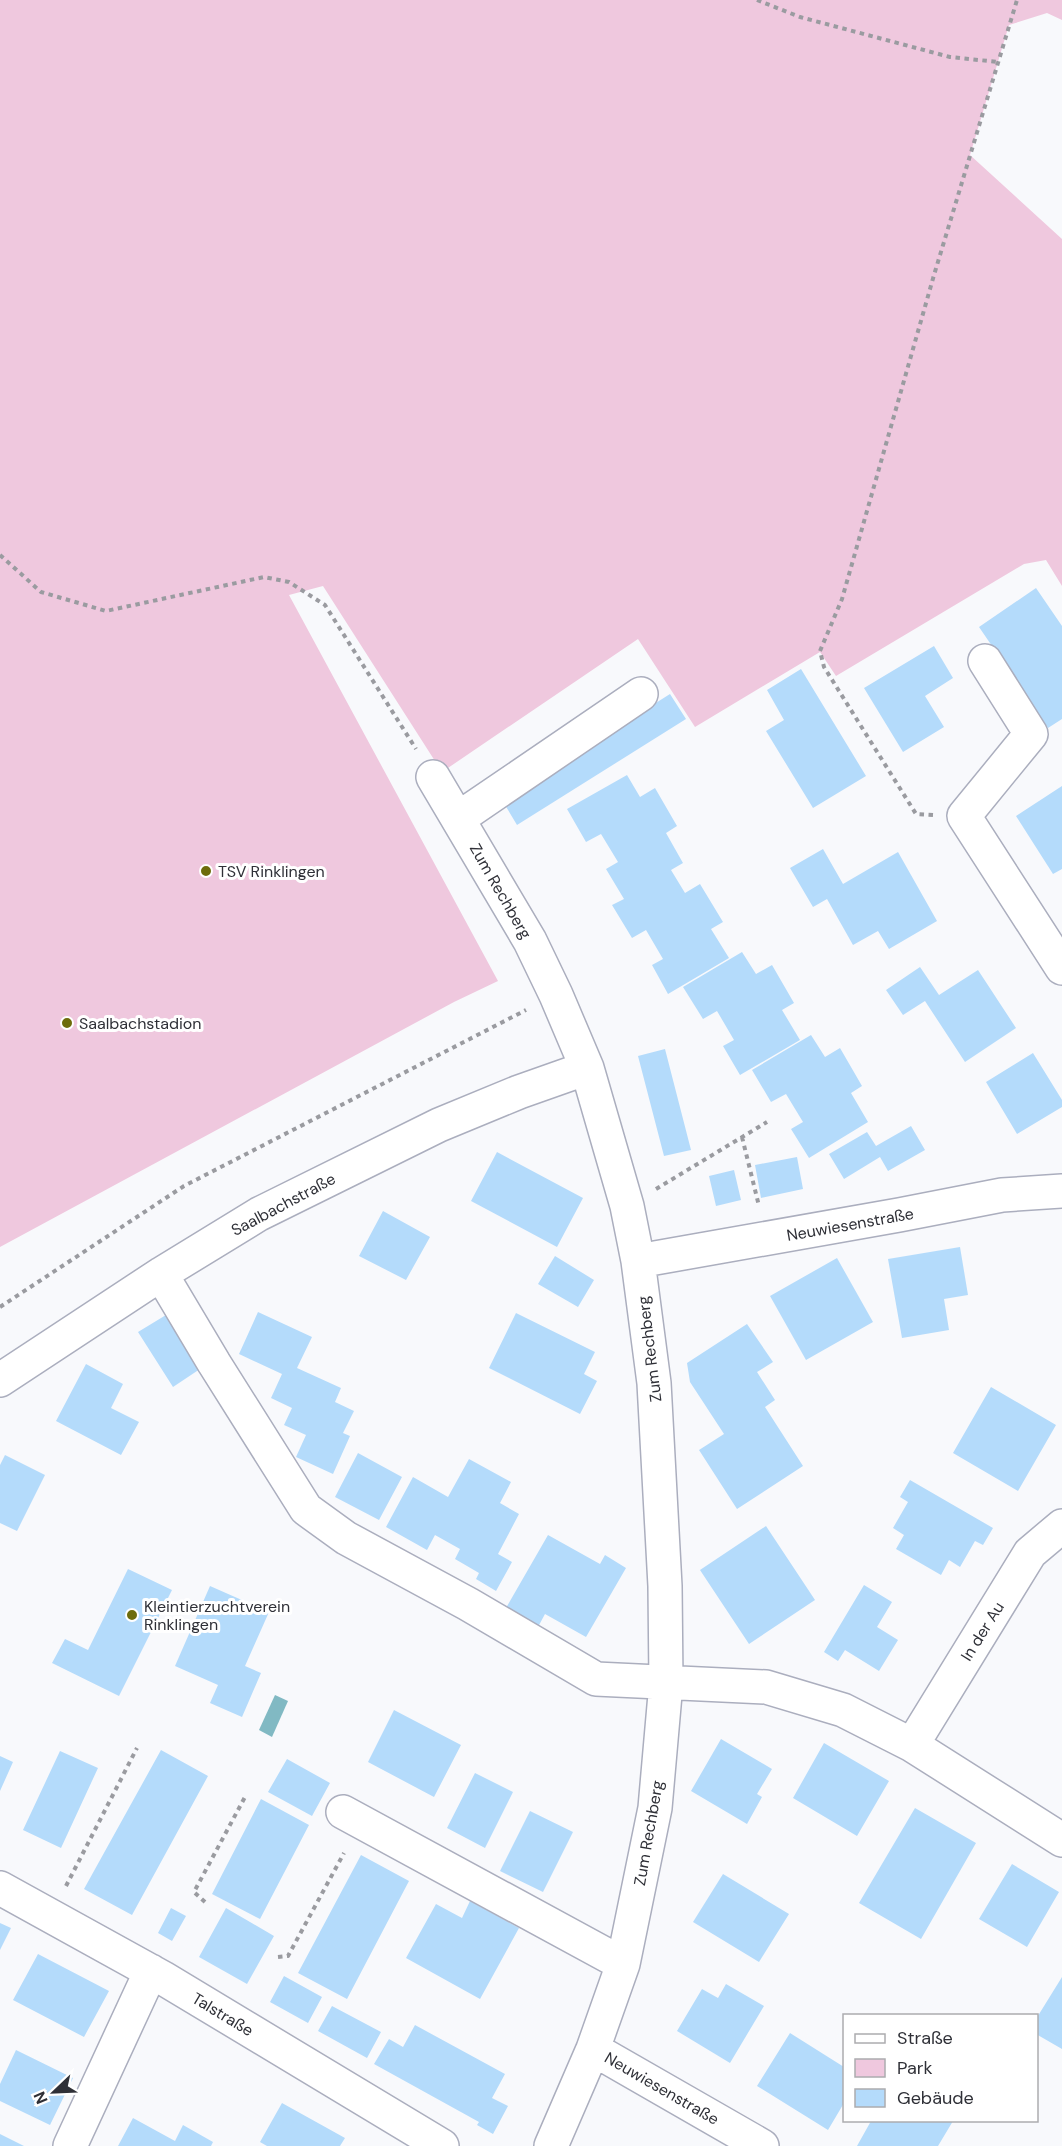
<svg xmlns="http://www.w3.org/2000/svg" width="1062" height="2146" font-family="'DM Sans',sans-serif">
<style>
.green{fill:#efc8de}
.water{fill:#81b9c3}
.building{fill:#b4dbfb}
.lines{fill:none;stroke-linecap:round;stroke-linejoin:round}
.minor-casing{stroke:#abaebe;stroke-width:36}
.path{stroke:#9a9ba0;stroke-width:4;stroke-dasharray:4.5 4.5;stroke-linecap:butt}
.minor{stroke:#fff;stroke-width:33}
.poi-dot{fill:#6d6c0b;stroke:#fff;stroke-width:2}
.labels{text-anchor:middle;stroke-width:6;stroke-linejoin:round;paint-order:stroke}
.poi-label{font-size:16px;fill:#2f3037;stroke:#fff;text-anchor:start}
.street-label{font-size:16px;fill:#2f3037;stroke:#fff}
</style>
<rect width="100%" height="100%" fill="#f8f9fc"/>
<path class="green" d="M0,0H1062V20L1047,13L1009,25L970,155L1062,239V586L1046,560L1024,564L836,676L820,652L695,727L638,639L442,772L323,586L289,595L498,981L454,1002L0,1247Z"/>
<path class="water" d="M275,1695L288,1701L272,1737L259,1730Z"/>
<path class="building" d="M1036,588L1062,626V719L1048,728L979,627Z
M934,646L953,678L925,696L944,727L903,752L864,688Z
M801,669L866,776L813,808L766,731L784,720L767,690Z
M670,694L686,719L517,825L502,800Z
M627,775L640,797L655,788L677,826L666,833L683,863L671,870L685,893L700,884L723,922L711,929L729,958L668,994L652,965L663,959L646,930L632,938L612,905L624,899L606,869L618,862L601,834L586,842L567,809Z
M1062,786V869L1053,874L1016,816Z
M823,849L843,884L898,852L937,921L889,949L878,931L853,945L827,899L813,907L790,868Z
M742,952L756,974L772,965L794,1003L782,1010L800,1040L740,1075L723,1046L734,1040L717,1011L703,1019L683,987Z
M920,967L939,995L978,970L1016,1028L965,1062L925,1001L903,1015L886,990Z
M811,1035L825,1057L840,1048L862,1086L851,1093L868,1122L809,1158L791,1129L803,1122L786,1094L771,1102L752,1070Z
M665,1049L691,1150L664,1156L638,1056Z
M1033,1053L1062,1100V1107L1017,1134L986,1082Z
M911,1126L925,1150L888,1171L880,1157L844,1179L829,1154L867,1132L876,1146Z
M497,1152L583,1198L557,1247L471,1201Z
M797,1157L803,1189L761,1198L755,1165Z
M734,1170L741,1200L716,1206L709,1176Z
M383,1211L430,1237L406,1280L359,1256Z
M960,1247L968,1295L944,1299L949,1330L902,1338L888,1259Z
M555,1256L594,1280L578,1307L538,1284Z
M837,1258L873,1322L806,1360L770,1296Z
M258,1312L312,1337L297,1368L341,1388L335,1402L354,1411L343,1433L350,1436L333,1474L296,1457L306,1435L284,1425L292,1408L271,1398L282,1374L239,1354Z
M516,1313L595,1352L584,1374L597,1381L580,1414L489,1368Z
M166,1315L200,1369L173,1387L138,1332Z
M747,1324L773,1362L757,1372L775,1400L765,1407L803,1466L737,1509L699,1450L724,1434L690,1382L687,1363Z
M86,1364L123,1384L111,1408L139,1422L121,1455L56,1421Z
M991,1387L1056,1425L1018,1491L953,1453Z
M358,1453L402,1477L379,1520L335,1497Z
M5,1455L45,1475L17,1531L0,1523V1465Z
M469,1459L511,1482L500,1503L519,1514L498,1554L512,1562L496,1591L476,1579L479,1573L455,1559L460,1549L435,1535L427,1550L386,1527L413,1477L448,1497Z
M910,1480L993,1528L983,1545L975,1541L960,1567L949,1560L941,1575L896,1549L904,1535L893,1528L908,1502L900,1497Z
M766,1526L815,1600L749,1644L700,1570Z
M548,1535L600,1564L605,1555L626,1568L586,1637L545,1614L538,1627L506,1608Z
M128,1569L172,1590L119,1696L52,1663L65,1639L88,1650Z
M864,1585L892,1602L877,1627L898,1640L879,1671L845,1650L838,1661L824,1652Z
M210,1586L269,1612L245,1666L261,1673L242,1717L210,1703L218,1685L175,1666Z
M394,1710L461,1745L434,1797L368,1762Z
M721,1739L772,1769L757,1794L762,1797L747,1824L691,1791Z
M824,1743L889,1781L857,1836L793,1798Z
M161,1750L208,1776L132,1915L84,1889Z
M60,1751L98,1768L61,1848L23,1830Z
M0,1756L13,1762L0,1791Z
M287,1759L330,1783L312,1816L268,1792Z
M475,1773L513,1792L485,1848L447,1828Z
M261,1799L309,1825L260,1919L212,1894Z
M915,1808L976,1843L921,1939L859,1903Z
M530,1811L573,1832L543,1892L500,1871Z
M361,1855L409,1881L347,1999L298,1973Z
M1012,1864L1059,1892L1027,1947L979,1919Z
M723,1874L789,1914L759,1962L693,1922Z
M470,1901L519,1928L480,1999L406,1958L436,1904L462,1918Z
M171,1908L186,1916L172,1941L158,1933Z
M226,1908L274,1936L247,1984L199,1957Z
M0,1923L11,1928L0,1950Z
M38,1954L109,1991L84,2037L13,2000Z
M284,1976L322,1997L308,2023L270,2002Z
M1062,1977V2049L1036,2034V2019Z
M726,1984L764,2006L730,2063L677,2031L702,1989L718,1998Z
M332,2006L381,2032L367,2058L318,2031Z
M415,2025L505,2074L492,2098L508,2106L493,2134L477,2125L479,2122L374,2064L389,2039L403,2047Z
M790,2033L844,2067V2103L828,2130L757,2086Z
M16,2050L73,2078L50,2125L0,2101V2084Z
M282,2103L345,2138L340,2146H267L260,2142Z
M133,2118L175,2141L183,2125L213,2142L211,2146H118Z
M871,2121H953L938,2146H857Z
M0,2134L24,2146H0Z"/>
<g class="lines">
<g class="minor-casing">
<path id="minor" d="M985,661L1031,734L964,816L1062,968
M433,777L530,941L556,995L587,1068L627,1206L638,1261L654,1383L665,1586L666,1683L655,1808L623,1964L593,2049L551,2146
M459,818L641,694
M638,1261L899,1215L1002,1195L1062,1191
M161,1274L214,1363L306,1509L346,1538L468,1604L596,1679L766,1687L843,1710L912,1745L1062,1840
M0,1380L161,1274L259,1214L439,1125L519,1092L587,1068
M912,1745L1030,1553L1062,1526
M343,1812L623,1964
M0,1888L163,1978L442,2146
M593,2049L762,2146
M70,2146L151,1971"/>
</g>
<path class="path" d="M757,0L800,17L950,57L998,62
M0,555L41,592L106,611L264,577L289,582L325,605L416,749
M933,815L916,814L824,667L820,651L842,599L934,275L1017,0
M742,1137L759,1206
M656,1189L767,1122
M0,1307L184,1186L526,1010
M66,1886L137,1748
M205,1902L194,1892L245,1797
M278,1957L288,1956L344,1853"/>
<use href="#minor" class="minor"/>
</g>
<g class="poi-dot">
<circle cx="206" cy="871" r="6"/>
<circle cx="67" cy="1023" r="6"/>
<circle cx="132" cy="1615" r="6"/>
</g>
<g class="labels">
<g class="poi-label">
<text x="218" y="877">TSV Rinklingen</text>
<text x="79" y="1029">Saalbachstadion</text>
<text x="144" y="1612">Kleintierzuchtverein<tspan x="144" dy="18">Rinklingen</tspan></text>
</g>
<g class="street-label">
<text transform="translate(501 891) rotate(60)" y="6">Zum Rechberg</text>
<text transform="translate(283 1204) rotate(-28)" y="6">Saalbachstraße</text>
<text transform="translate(850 1224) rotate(-10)" y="6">Neuwiesenstraße</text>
<text transform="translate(649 1349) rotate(-97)" y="6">Zum Rechberg</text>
<text transform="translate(982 1631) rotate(-58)" y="6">In der Au</text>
<text transform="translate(648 1833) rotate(-80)" y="6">Zum Rechberg</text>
<text transform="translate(223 2014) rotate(31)" y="6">Talstraße</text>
<text transform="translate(662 2088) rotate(30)" y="6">Neuwiesenstraße</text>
</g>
</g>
<rect x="843" y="2014" width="195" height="108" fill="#ffffff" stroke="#acacaf" stroke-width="1.5"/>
<rect x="855" y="2034" width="30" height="9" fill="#ffffff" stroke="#acacaf" stroke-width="1.5"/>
<text x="897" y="2044" font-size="18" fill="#2f3037">Straße</text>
<rect x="855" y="2059" width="30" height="18" fill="#efc8de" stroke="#acacaf" stroke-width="1.5"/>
<text x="897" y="2074" font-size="18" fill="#2f3037">Park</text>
<rect x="855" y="2089" width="30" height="18" fill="#b4dbfb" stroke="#acacaf" stroke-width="1.5"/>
<text x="897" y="2104" font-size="18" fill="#2f3037">Gebäude</text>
<g transform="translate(54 2092) rotate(247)" stroke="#ffffff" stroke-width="4.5" paint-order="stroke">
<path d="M0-4.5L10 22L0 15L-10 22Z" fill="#2f3037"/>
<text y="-9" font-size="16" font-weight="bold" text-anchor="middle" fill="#2f3037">N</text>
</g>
</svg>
